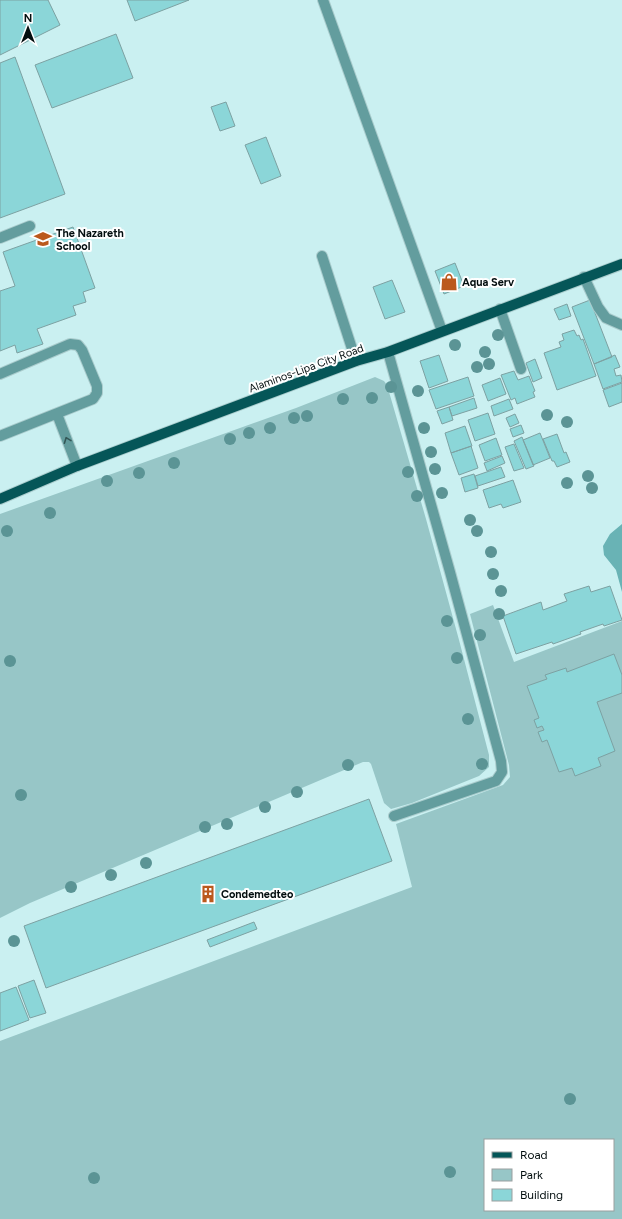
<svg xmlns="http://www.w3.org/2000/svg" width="622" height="1219" font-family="Figtree,sans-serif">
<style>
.green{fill:#97c6c7;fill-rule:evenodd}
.forest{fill:#69b3b5}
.building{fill:#8bd6d8;stroke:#7da1a2}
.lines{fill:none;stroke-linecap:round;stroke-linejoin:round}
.service-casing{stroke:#aacccd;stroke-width:12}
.primary-casing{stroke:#aacccd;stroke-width:12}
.service{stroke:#639d9e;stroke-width:10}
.primary{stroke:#055658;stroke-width:10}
.tree{fill:#5b9495}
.oneway{stroke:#335656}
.labels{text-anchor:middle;stroke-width:4;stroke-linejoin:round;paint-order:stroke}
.poi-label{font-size:11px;font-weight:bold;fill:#030e0f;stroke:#fff;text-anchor:start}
.street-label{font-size:11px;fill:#030e0f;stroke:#fff}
</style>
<rect width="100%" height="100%" fill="#caf0f1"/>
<path class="green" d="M375,377L384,381L387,385L426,519L459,640L489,755V767L479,776L412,803L391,809L384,803L371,764L369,762H363L30,903L0,918V514L296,408Z
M493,605L514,662L622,621V1219H0V1041L412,887L396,824L503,785L510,777L509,765L470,614ZM485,1140H613V1210H485Z"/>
<path class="forest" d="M622,524V592L616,570L604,555L603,546L610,534Z"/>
<path class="building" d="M0,0H48L60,25L0,55Z
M127,0H189L135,21Z
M116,34L133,78L52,108L35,65Z
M15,57L65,194L0,218V63Z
M226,102L235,126L220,131L211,107Z
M266,137L281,176L261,184L245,145Z
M73,227L95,288L83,292L86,302L73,306L76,315L37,329L43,344L17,353L15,345L0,351V291L15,286L3,252Z
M455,263L464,286L444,294L435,271Z
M392,280L405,312L385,319L373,287Z
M590,300L612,357L594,364L572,307Z
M567,304L571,316L559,320L554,309Z
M574,330L577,336L579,335L581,340L583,339L596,376L557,390L544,353L561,347L559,342L564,340L562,334Z
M439,355L448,381L429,388L420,361Z
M615,355L620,367L614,369L616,376L621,375L622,382L603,389L594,364Z
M535,359L542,378L533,382L526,363Z
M514,371L518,380L529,376L535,391L533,392L535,397L517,404L515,398L511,400L501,375Z
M468,377L474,396L436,409L429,390Z
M500,378L506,394L488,401L482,385Z
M622,383V402L609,407L603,390Z
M474,398L477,408L452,416L449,407Z
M509,399L513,409L494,416L491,406Z
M449,407L453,420L442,424L437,411Z
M488,413L495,434L475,441L468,420Z
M515,414L519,423L510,427L506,418Z
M521,425L524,433L513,437L510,429Z
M465,426L472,446L451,453L445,433Z
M540,433L550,458L533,465L523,440Z
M557,434L564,453L566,452L570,462L557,467L554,461H552L543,439Z
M522,437L534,466L526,469L514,441Z
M496,438L502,455L485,461L479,445Z
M514,444L524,468L514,471L505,447Z
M471,446L478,468L459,475L451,453Z
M502,456L505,463L487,471L484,463Z
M501,467L505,477L478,486L475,476Z
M474,474L478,488L465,492L461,478Z
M513,480L521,502L503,508L501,504L489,508L483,490Z
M589,586L591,592L610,586L622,620L604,626L603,624L580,632L581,634L553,644L552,642L516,654L503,616L541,602L543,610L567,601L564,594Z
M614,654L622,675V693L597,702L615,751L598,758L601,766L575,776L572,768L559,772L547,740L542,742L538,732L544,730L542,726L537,728L534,720L539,718L527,686L547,679L545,675L566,668L567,672Z
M369,799L392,861L46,988L24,926Z
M254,922L257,929L210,947L207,940Z
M34,980L46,1013L30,1018L18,986Z
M16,987L29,1020L0,1031V993Z"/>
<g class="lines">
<g class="service-casing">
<path id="service" d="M323,0L442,331
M0,238L30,226
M322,256L356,361
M584,277L598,307L606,318L622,325
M500,309L521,369
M388,352L450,572L501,761L502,772L496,781L394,816
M0,374L70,344L78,345L82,350L97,386V393L93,399L0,436
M57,414L77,466"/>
</g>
<g class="primary-casing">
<path id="primary" d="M0,499L77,466L356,361L388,352L622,264"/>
</g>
<use href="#service" class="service"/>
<use href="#primary" class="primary"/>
</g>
<g class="tree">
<circle cx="498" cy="335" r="6"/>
<circle cx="455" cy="345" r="6"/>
<circle cx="485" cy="352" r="6"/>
<circle cx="489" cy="364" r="6"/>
<circle cx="477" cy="367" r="6"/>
<circle cx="391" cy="387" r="6"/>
<circle cx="418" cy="391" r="6"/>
<circle cx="372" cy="398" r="6"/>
<circle cx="343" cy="399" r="6"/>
<circle cx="547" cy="415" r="6"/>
<circle cx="307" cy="416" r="6"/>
<circle cx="294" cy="418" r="6"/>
<circle cx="567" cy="422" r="6"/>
<circle cx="270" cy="428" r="6"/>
<circle cx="424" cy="428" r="6"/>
<circle cx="249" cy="433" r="6"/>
<circle cx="230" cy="439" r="6"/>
<circle cx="431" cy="452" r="6"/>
<circle cx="174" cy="463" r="6"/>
<circle cx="435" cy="469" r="6"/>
<circle cx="408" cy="472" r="6"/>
<circle cx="139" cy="473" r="6"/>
<circle cx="588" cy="476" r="6"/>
<circle cx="107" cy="481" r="6"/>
<circle cx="567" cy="483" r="6"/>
<circle cx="592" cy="488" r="6"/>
<circle cx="442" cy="493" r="6"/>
<circle cx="417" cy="496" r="6"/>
<circle cx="50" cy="513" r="6"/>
<circle cx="470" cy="520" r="6"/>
<circle cx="7" cy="531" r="6"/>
<circle cx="477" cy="531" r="6"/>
<circle cx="491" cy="552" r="6"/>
<circle cx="493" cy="574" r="6"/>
<circle cx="501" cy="591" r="6"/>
<circle cx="499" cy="614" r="6"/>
<circle cx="447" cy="621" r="6"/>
<circle cx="480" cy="635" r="6"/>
<circle cx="457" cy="658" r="6"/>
<circle cx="10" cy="661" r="6"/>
<circle cx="468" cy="719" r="6"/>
<circle cx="482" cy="764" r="6"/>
<circle cx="348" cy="765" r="6"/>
<circle cx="297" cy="792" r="6"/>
<circle cx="21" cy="795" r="6"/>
<circle cx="265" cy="807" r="6"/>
<circle cx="227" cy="824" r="6"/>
<circle cx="205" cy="827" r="6"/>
<circle cx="146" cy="863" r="6"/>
<circle cx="111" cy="875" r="6"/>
<circle cx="71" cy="887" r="6"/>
<circle cx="14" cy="941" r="6"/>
<circle cx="570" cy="1099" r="6"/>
<circle cx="450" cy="1172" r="6"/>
<circle cx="94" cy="1178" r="6"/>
</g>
<defs><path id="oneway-chevron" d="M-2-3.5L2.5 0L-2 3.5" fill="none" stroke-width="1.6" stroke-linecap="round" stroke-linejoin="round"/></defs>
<use class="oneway" href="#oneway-chevron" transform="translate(67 440) rotate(-111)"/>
<defs>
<g id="school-bare" transform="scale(1.38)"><path d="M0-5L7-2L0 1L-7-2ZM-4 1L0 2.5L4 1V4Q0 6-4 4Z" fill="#bb591d" stroke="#fff" stroke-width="2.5" paint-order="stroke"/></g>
<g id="shop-bare" transform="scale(1.38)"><path d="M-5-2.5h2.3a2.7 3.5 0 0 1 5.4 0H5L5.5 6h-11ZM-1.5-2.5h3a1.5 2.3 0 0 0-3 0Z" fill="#bb591d" stroke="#fff" stroke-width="2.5" paint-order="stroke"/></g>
<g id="building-bare" transform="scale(1.38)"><path d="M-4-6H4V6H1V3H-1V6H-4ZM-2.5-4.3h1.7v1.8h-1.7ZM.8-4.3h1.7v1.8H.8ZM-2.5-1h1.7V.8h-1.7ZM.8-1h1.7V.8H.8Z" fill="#bb591d" stroke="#fff" stroke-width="2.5" paint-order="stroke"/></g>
</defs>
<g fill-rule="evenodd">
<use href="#school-bare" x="43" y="239"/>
<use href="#shop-bare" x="449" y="282"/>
<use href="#building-bare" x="208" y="894"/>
</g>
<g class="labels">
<g class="poi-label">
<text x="56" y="237">The Nazareth<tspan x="56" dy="13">School</tspan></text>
<text x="462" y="286">Aqua Serv</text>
<text x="221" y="898">Condemedteo</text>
</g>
<g class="street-label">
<text transform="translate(306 368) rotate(-20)" y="4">Alaminos-Lipa City Road</text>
</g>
</g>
<rect x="484" y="1139" width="130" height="72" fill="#ffffff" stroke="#9a9f9f"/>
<rect x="492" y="1152" width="20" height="6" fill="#055658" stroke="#9a9f9f"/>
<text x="520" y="1159" font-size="12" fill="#030e0f">Road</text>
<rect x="492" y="1169" width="20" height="12" fill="#97c6c7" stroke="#9a9f9f"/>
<text x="520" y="1179" font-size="12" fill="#030e0f">Park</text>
<rect x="492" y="1189" width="20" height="12" fill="#8bd6d8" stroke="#9a9f9f"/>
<text x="520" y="1199" font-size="12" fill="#030e0f">Building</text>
<g transform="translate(28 28)" stroke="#ffffff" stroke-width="3" paint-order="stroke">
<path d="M0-3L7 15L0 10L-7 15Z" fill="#030e0f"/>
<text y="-6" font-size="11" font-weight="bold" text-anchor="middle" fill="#030e0f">N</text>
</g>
</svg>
